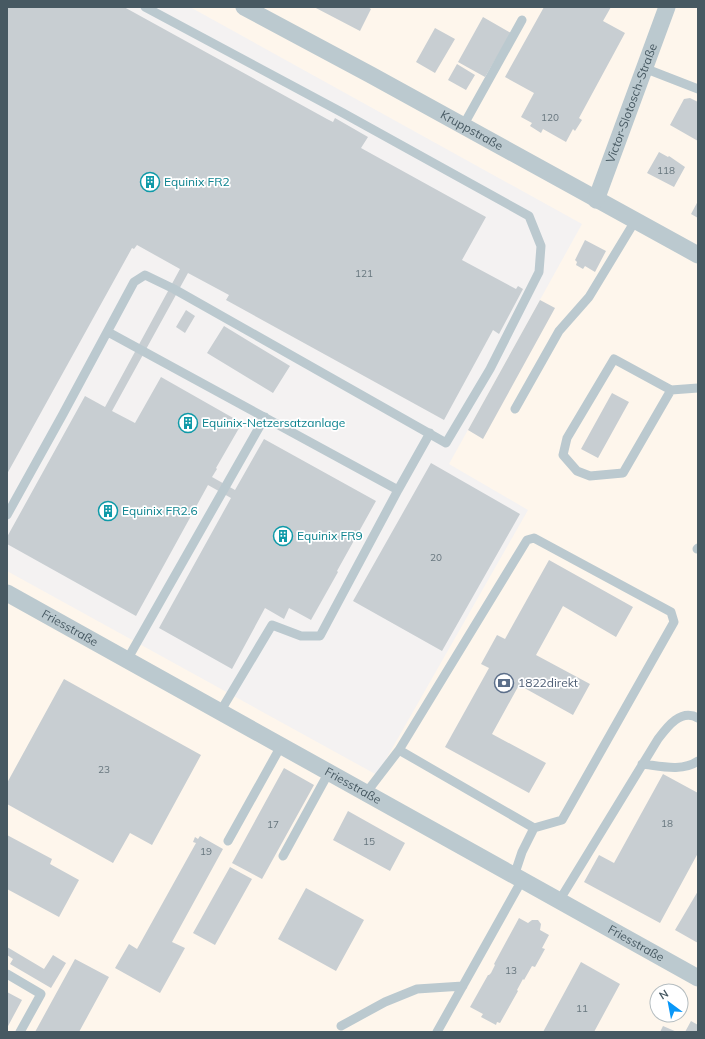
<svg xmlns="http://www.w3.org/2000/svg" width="705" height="1039" font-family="Mulish,sans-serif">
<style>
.commercial{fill:#fef6ec;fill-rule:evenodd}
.building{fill:#c8ced2}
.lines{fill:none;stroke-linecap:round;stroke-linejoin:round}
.lane{stroke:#bbc9cf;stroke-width:9}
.street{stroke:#bbc9cf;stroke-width:17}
.labels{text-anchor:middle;stroke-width:3.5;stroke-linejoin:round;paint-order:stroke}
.number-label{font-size:10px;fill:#67767e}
.street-label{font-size:12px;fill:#475962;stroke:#fff}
.culture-label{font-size:12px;fill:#0d838f;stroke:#fff;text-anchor:start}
.service-label{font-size:12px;fill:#4e5e75;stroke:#fff;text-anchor:start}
</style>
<rect width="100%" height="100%" fill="#f4f2f2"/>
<path class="commercial" d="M190,7H698V1032H7V571L377,775L528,510L449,464L582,224ZM657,991H681V1015H657Z"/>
<path class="building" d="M7,7H124L327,119L333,122L335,118L368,137L361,148L486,217L462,260L516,289L518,286L523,289L499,334L493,330L444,420L226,300L229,295L188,273L112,411L135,423L161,377L242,423L216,468L217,469L212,477L235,490L264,439L376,501L337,571L338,572L311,620L289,608L284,619L265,608L232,669L159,628L231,498L208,485L136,616L7,544V537L85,396L105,407L180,269L137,245L134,249L132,248L7,474Z
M314,7H368L371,9L360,31Z
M544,7H611L603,21L625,33L579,118L582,120L575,131L573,129L566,142L543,129L541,133L530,126L532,123L521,117L534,93L505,77Z
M483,17L511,33L485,77L458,62Z
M435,28L455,39L435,73L416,62Z
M457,64L475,75L466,90L448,80Z
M690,98L698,102V141L670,125L684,99Z
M659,152L668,157L669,156L685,167L674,187L647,173Z
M698,201V218L691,214Z
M585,240L606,251L595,272L585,266L583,269L576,265L577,262L575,260Z
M540,300L555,308L483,439L468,430Z
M186,310L195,316L185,333L176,327Z
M224,326L290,366L273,393L207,353Z
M612,393L629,402L598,458L581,449Z
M431,463L520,514L442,651L353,601Z
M549,560L633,607L616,637L563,606L536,655L590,684L573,715L519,685L492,734L546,763L529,793L445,747L489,668L481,664L497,635L505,639Z
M64,679L201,755L152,845L130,833L113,863L7,804V783Z
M284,768L314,785L262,879L232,863Z
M663,774L698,793V853L660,923L584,882L599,855L614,863Z
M348,811L405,843L390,871L333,840Z
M7,835L52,859L50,864L79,880L59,917L7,889Z
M200,836L223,849L172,942L185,948L160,993L115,968L129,944L137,949L196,843L193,842L195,837L198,839Z
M230,867L252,879L215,945L193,933Z
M306,888L364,920L336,971L278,939Z
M698,891V943L675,930Z
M519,918L528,923L532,920H538L541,924L540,930L549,935L542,948L545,949L535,967L532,966L524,980L523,979L517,990L518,991L500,1023L497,1022L496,1025L481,1017L483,1014L470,1007L488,975H489L491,973L495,965L494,964Z
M7,947L44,969L53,955L66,963L51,988L10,964L13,959L7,955Z
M75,959L109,977L79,1032H35Z
M581,962L620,984L594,1032H543Z
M7,992L22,1000L7,1028Z
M691,1021L698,1025V1032H685Z
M663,1026L677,1032H660Z"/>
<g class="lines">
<path class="lane" d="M644,68L698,89
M463,126L522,20
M108,332L398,490L430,433
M671,390L623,473L590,476L577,471L563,455L567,438L614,359L671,390L698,388
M515,409L559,331L589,297L635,221
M7,515L63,414L134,282L145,275L174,289L446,443L490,369L539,272L541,246L529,216L343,113L145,7
M697,549L698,548
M127,660L265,417
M220,712L272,625L301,636H320L398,490
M399,750L527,540L534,538L671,612L674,622L562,820L534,828
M642,764C660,766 682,772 698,761
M366,793L399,750L534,828L522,852L514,876
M228,841L281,746
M283,856L329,772
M559,901L658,739C667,727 681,708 698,718
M7,974L41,994L20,1032
M341,1026L385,1002L417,989L463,986
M437,1032L522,880"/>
<g class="street">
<path id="s1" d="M244,7L371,75L698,255"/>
<path id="s2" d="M596,200L667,7"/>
<path id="s3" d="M7,593L698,978"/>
</g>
</g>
<defs>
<g id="building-ring" transform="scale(1)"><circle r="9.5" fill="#fff" stroke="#0f9aa8" stroke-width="1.5"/><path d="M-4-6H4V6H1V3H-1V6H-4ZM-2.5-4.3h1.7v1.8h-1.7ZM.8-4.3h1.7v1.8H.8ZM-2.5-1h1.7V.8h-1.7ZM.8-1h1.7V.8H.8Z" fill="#0f9aa8"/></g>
<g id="bank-ring" transform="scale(1)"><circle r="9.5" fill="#fff" stroke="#5c6f8a" stroke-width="1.5"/><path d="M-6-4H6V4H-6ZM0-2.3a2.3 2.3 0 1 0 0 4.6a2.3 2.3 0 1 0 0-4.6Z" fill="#5c6f8a"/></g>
</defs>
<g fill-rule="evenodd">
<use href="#building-ring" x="150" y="182"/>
<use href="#building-ring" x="188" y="423"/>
<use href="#building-ring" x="108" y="511"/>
<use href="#building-ring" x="283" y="536"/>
<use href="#bank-ring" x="504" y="683"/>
</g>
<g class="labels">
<g class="number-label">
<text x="550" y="121">120</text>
<text x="666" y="174">118</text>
<text x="364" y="277">121</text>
<text x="436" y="561">20</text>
<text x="104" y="773">23</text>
<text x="667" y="827">18</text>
<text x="273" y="828">17</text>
<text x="369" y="845">15</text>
<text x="206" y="855">19</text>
<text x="511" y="974">13</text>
<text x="582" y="1012">11</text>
</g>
<g class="street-label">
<text dy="4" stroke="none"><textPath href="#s2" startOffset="103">Victor-Slotosch-Straße</textPath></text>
<text dy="4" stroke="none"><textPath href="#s1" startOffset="259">Kruppstraße</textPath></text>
<text dy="4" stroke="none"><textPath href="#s3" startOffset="72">Friesstraße</textPath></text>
<text dy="4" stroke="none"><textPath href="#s3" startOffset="396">Friesstraße</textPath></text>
<text dy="4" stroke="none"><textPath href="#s3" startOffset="720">Friesstraße</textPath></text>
</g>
<g class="culture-label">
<text x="164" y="186">Equinix FR2</text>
<text x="202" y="427">Equinix-Netzersatzanlage</text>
<text x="122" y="515">Equinix FR2.6</text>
<text x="297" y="540">Equinix FR9</text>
</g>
<g class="service-label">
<text x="518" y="687">1822direkt</text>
</g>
</g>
<rect width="705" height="1039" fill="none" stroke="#475962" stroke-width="16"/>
<g transform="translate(669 1003) rotate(328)"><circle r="19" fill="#ffffff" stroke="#b5bdc0"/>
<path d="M0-3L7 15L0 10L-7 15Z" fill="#0897f8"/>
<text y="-6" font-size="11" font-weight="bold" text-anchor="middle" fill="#475962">N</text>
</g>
</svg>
